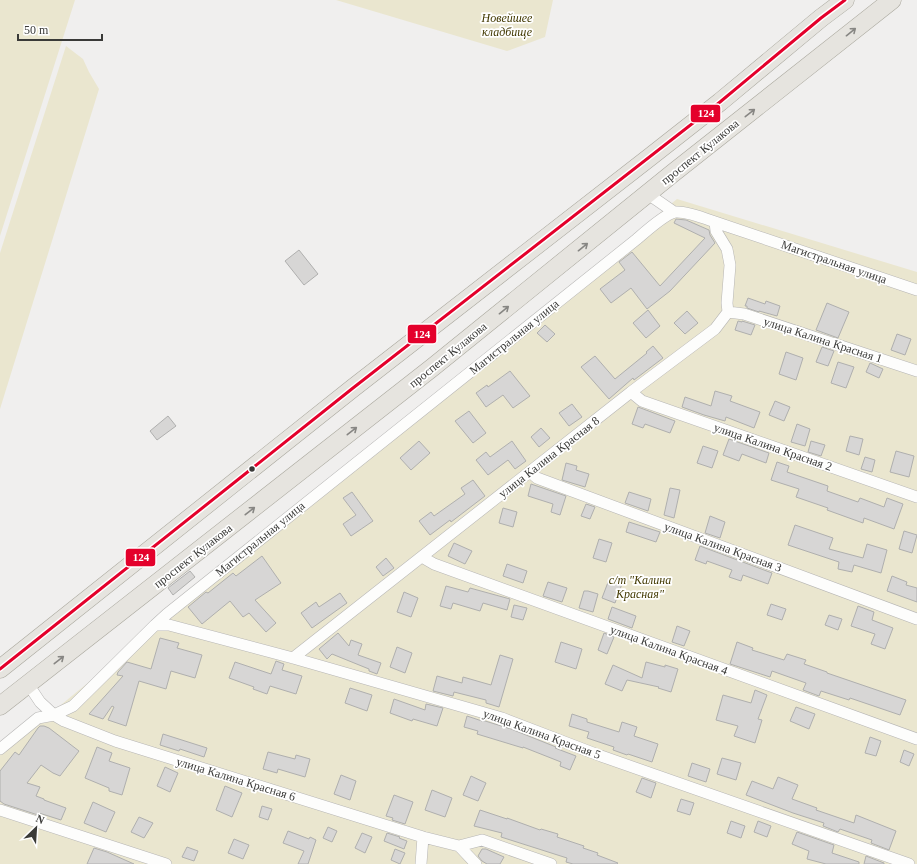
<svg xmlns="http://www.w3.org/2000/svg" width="917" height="864" font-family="Georgia,serif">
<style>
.green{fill:#eae6cf}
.building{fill:#d7d6d5;stroke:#afafae}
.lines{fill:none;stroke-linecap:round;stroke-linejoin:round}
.street-casing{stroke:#b6b5b4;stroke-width:12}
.primary-casing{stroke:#a9a79d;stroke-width:19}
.street{stroke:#fdfdfc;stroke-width:11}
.primary{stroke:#e6e4df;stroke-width:18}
.bus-1-casing{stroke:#fff;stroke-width:6}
.bus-1{stroke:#e4002b;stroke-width:3}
.oneway{stroke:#878683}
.bus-dot{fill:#3a3a38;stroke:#fff;stroke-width:1.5}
.labels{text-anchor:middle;stroke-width:3.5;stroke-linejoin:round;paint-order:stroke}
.park-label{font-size:12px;font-style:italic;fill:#423900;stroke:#fff}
.street-label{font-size:12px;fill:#3a3a38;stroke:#fff}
.line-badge{stroke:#fff;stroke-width:1.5}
.badge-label{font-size:11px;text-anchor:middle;font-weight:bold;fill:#fff}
</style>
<rect width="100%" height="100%" fill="#f0efee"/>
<path class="green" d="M0,0H75L0,236Z
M336,0H553L545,37L507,51Z
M66,46L83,59L89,72L99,89L0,409V253Z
M677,199L917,272V864H0V755Z"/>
<path class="building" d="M676,219L686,220L709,230L710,235L715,243L670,291L647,309L631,288L611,303L600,289L625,270L619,262L632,252L660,286L705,238L674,223Z
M299,250L318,274L304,285L285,261Z
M748,298L765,304L766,301L780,306L777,316L759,311V312L747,308V306H745Z
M827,303L849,312L838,338L816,330Z
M648,310L660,326L646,338L633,323Z
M687,311L698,323L685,334L674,323Z
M738,321L742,322V321L755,325L751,335L735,330Z
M545,325L555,334L547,342L537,333Z
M897,334L911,339L905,355L891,350Z
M653,346L663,358L634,380L633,378L609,399L581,367L595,356L615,379L647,353L646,352Z
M822,347L834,351L828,366L816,362Z
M786,352L803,358L796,380L779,374Z
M838,362L854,367L846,388L831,383Z
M870,363L883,369L879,378L866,372Z
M510,371L530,396L513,408L503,395L486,407L476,393L487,385L488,387Z
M715,391L732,396L730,401L760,412L754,428L726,417L725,421L704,415L682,407L685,397L711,406Z
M775,401L790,407L784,421L769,415Z
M572,404L582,417L569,426L559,413Z
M638,407L675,421L670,433L645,424L643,428L632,424Z
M469,411L486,433L473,443L455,421Z
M168,416L176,426L157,440L150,431Z
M797,424L810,429L805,446L791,442Z
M541,428L550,438L539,447L531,437Z
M850,436L863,439L859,455L846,451Z
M729,439L769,453L766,463L742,454L739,461L723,455Z
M419,441L430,453L411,470L400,458Z
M512,441L526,461L515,469L508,460L488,475L476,460L486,452L490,457Z
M811,441L825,445L821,456L808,452Z
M703,446L718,451L712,468L697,463Z
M896,451L914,456L909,477L890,472Z
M865,457L875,460L872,472L861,469Z
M777,462L789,466L787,472L828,486L827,491L858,502L860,498L884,507L887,498L903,504L894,529L864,518L863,523L827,510L828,508L796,497L799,489L771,480Z
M566,463L577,466L576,470L589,474L585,487L562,480Z
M473,480L485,496L451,522L450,520L430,535L419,521L431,512L434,516L465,494L461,488Z
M531,484L566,496L560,515L551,512L553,504L528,496Z
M670,488L680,490L674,518L664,515Z
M352,492L373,521L351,536L343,524L356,515L343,498Z
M629,492L651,499L648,511L625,503Z
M586,504L595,507L590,519L581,516Z
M503,508L517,512L513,527L499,523Z
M710,516L725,522L720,538L705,533Z
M629,522L660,532L656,542L626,532Z
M795,525L833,538L829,549L863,558L867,544L887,550L881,573L854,565L852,572L838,569L839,562L788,545Z
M904,531L917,535L912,553L899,549Z
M599,539L612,543L606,562L593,558Z
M454,543L472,551L465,564L448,556Z
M700,546L772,573L768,584L743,575L741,581L729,577L732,570L707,561L706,564L695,560Z
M262,556L281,583L255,600L276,623L266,632L249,613L243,617L230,601L202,624L188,607L206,592L208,593L233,573L236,576Z
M386,558L394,568L383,576L376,567Z
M507,564L527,571L523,583L503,576Z
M190,571L195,577L173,595L168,588Z
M892,576L907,582L906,585L917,588V602L887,591Z
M610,577L623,581L615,603L602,598Z
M548,582L567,588L562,602L543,596Z
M446,586L468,592L470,588L510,599L507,610L483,603L480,611L453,603L451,609L440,606Z
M584,591H588L598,594L593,612L579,608Z
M404,592L418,598L411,617L397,612Z
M340,593L347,603L312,628L301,613L316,602L319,607Z
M771,604L786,609L782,620L767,615Z
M514,605L527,608L523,620L511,617Z
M858,606L874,612L872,620L893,628L885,649L871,644L875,634L851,626Z
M612,607L636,616L632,628L608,619Z
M829,615L842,619L838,630L825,625Z
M677,626L690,631L684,646L672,642Z
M338,633L349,646L351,640L362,644L358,655L381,663L377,674L369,671V669L332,654L327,659L319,649Z
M604,633L614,637L607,654L598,650Z
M160,638L179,643L177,648L202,655L195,678L171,671L166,689L139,681L126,726L108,720L114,707L112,706L103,719L89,714L123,676L117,675L118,672L127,662L151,669Z
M561,642L582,649L576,669L555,662Z
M737,642L753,648L752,650L784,660L787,654L806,660L804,664L827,672V673L906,700L900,715L850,698L849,700L821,691L819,696L803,690L806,683L772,671L770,677L730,664Z
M397,647L412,653L405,673L390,667Z
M500,655L513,659L499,707L486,703V700L454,692L453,696L433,691L437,676L462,683L463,677L491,685Z
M276,661L284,664L282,670L302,676L296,694L270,686L267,694L253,689L254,687L229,678L235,662L271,674Z
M646,662L665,667V665L678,669L671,692L658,688L659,687L627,680L622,691L605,684L613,665L642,678Z
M350,688L372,695L367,711L345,703Z
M755,690L767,695L758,719L762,720L755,743L734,736L738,726L716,720L723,695L751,703Z
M394,699L425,710L426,704L443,708L437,726L413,719L412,721L390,713Z
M796,707L815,714L809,729L790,721Z
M572,714L587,719V722L619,732L622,722L637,727L634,736L658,744L652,762L628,754L627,755L613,750L614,747L587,738L589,732L569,726Z
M467,716L482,721V720L511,729L556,747L555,748L576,756L570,770L560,766L561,762L523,747V748L477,734L478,731L464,727Z
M40,726H44L49,728L79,751L60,776L53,773L41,765L27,783L40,787L36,796L44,799V800L66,808L61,820L39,813L38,815L4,804L0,801V771L15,752L19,755L38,728Z
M163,734L207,748L204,757L180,749L179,751L160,745Z
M870,737L881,741L876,756L865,753Z
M97,747L112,753L109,761L130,768L122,795L109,791V788L85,778Z
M904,750L914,754L909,766L900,762Z
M268,752L295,759L296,755L310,759L305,777L278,769L277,773L263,769Z
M722,758L741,763L736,780L717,774Z
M692,763L710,769L706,782L688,776Z
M165,767L178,773L170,792L157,786Z
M341,775L356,781L350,800L334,794Z
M471,776L486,783L478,801L463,795Z
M778,777L798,785L792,799L817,808L816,810L854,823L856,815L896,831L889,850L871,843L872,840L840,829L838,832L823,826L824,823L793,813L746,795L752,781L773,789Z
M642,778L656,783L651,798L636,792Z
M225,786L242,793L232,817L216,810Z
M432,790L452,798L445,817L425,810Z
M394,795L413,802L405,824L392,820L393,818L386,816Z
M681,799L694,803L690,815L677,811Z
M93,802L115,812L106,832L84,823Z
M262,806L272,809L268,820L259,817Z
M480,810L507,819V818L540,830L541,829L558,834L557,837L584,846L583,848L598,853L597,855L618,863L617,864H573L566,862L567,858L501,837L502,833L474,826Z
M139,817L153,823L144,838L131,832Z
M731,821L745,826L741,838L727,833Z
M758,821L771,826L767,837L754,832Z
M328,827L337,831L332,842L323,838Z
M288,831L309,839L310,837L316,840L308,864H298L304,851L283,843Z
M797,832L834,845L832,853L859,862V864H826L807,859L809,851L792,844Z
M362,833L372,837L365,853L355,848Z
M387,833L400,837L399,838L407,841L404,849L384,841Z
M234,839L249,845L243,859L228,853Z
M187,847L198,851L194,861L182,857Z
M94,848L107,852L134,864H87Z
M395,849L405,853L400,864L391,860Z
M482,849H486L504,857L500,864H487L482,861L478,856Z
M866,856L884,863V864H864Z"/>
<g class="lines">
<g class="street-casing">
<path id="street" d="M648,194L674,212
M728,312L744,314L917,371
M631,392L642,401L917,497
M530,472L537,478L917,619
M422,557L434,564L917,739
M155,625L167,614L637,239C645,232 665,214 675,212C687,211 704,218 715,222L917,290
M293,658L631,392L715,329L728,312L727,303L730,265L727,249L716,231L715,222
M28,684L40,702L54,715L64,721L115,741L423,837L459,846L482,840L551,864
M0,749L38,718L54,715L73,706L155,625H169L293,658L502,718L601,756L909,864
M0,810L166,864
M459,846L476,864
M421,864L423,837"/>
</g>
<g class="primary-casing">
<path id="primary" d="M0,669L353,388L650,157L720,102L821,18L845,0
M0,706L433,367L673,173L892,0"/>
</g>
<use href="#street" class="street"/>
<use href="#primary" class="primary"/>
<g class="bus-1-casing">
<path id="bus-1" d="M0,669L353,388L720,102L821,18L845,0"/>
</g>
<use href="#bus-1" class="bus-1"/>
</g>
<defs><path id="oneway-shaft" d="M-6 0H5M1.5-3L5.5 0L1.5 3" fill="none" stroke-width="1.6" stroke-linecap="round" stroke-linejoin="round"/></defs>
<g class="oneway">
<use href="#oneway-shaft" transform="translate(851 32) rotate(-39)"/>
<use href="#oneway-shaft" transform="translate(750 113) rotate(-38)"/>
<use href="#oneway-shaft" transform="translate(583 247) rotate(-39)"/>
<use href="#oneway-shaft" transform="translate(504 310) rotate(-39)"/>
<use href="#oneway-shaft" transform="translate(352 431) rotate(-38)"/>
<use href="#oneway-shaft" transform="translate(250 511) rotate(-38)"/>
<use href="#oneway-shaft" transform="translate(59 660) rotate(-38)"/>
</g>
<circle class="bus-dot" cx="252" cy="469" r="3.5"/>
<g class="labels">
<g class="park-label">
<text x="507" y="22">Новейшее<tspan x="507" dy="14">кладбище</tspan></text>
<text x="640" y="584">с/т "Калина<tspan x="640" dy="14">Красная"</tspan></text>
</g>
<g class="street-label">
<text transform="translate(700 152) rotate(-39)" y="4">проспект Кулакова</text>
<text transform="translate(834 262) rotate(19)" y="4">Магистральная улица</text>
<text transform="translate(514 337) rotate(-39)" y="4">Магистральная улица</text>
<text transform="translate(823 340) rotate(18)" y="4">улица Калина Красная 1</text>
<text transform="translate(448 355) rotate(-39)" y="4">проспект Кулакова</text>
<text transform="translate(773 447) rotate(19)" y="4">улица Калина Красная 2</text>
<text transform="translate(549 457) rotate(-38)" y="4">улица Калина Красная 8</text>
<text transform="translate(260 539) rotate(-39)" y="4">Магистральная улица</text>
<text transform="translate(723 547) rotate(20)" y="4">улица Калина Красная 3</text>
<text transform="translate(193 556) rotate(-38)" y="4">проспект Кулакова</text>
<text transform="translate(669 650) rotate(20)" y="4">улица Калина Красная 4</text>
<text transform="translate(542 734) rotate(20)" y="4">улица Калина Красная 5</text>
<text transform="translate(236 779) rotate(17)" y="4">улица Калина Красная 6</text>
</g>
</g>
<g class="line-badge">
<rect x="690" y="104" width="31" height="19" rx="4" fill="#e4002b"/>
<rect x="407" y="324" width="30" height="20" rx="4" fill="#e4002b"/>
<rect x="125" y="548" width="31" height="19" rx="4" fill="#e4002b"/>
</g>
<g class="badge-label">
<text x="706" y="117">124</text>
<text x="422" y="338">124</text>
<text x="141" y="561">124</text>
</g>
<g transform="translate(36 828) rotate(25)" stroke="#ffffff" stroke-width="3" paint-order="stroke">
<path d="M0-3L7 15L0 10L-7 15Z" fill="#3a3a38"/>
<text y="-6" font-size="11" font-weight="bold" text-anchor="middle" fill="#3a3a38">N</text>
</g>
<path d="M18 34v6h84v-6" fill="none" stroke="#3a3a38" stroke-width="2"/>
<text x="24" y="34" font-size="12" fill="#3a3a38" stroke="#ffffff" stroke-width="3" paint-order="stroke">50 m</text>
</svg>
